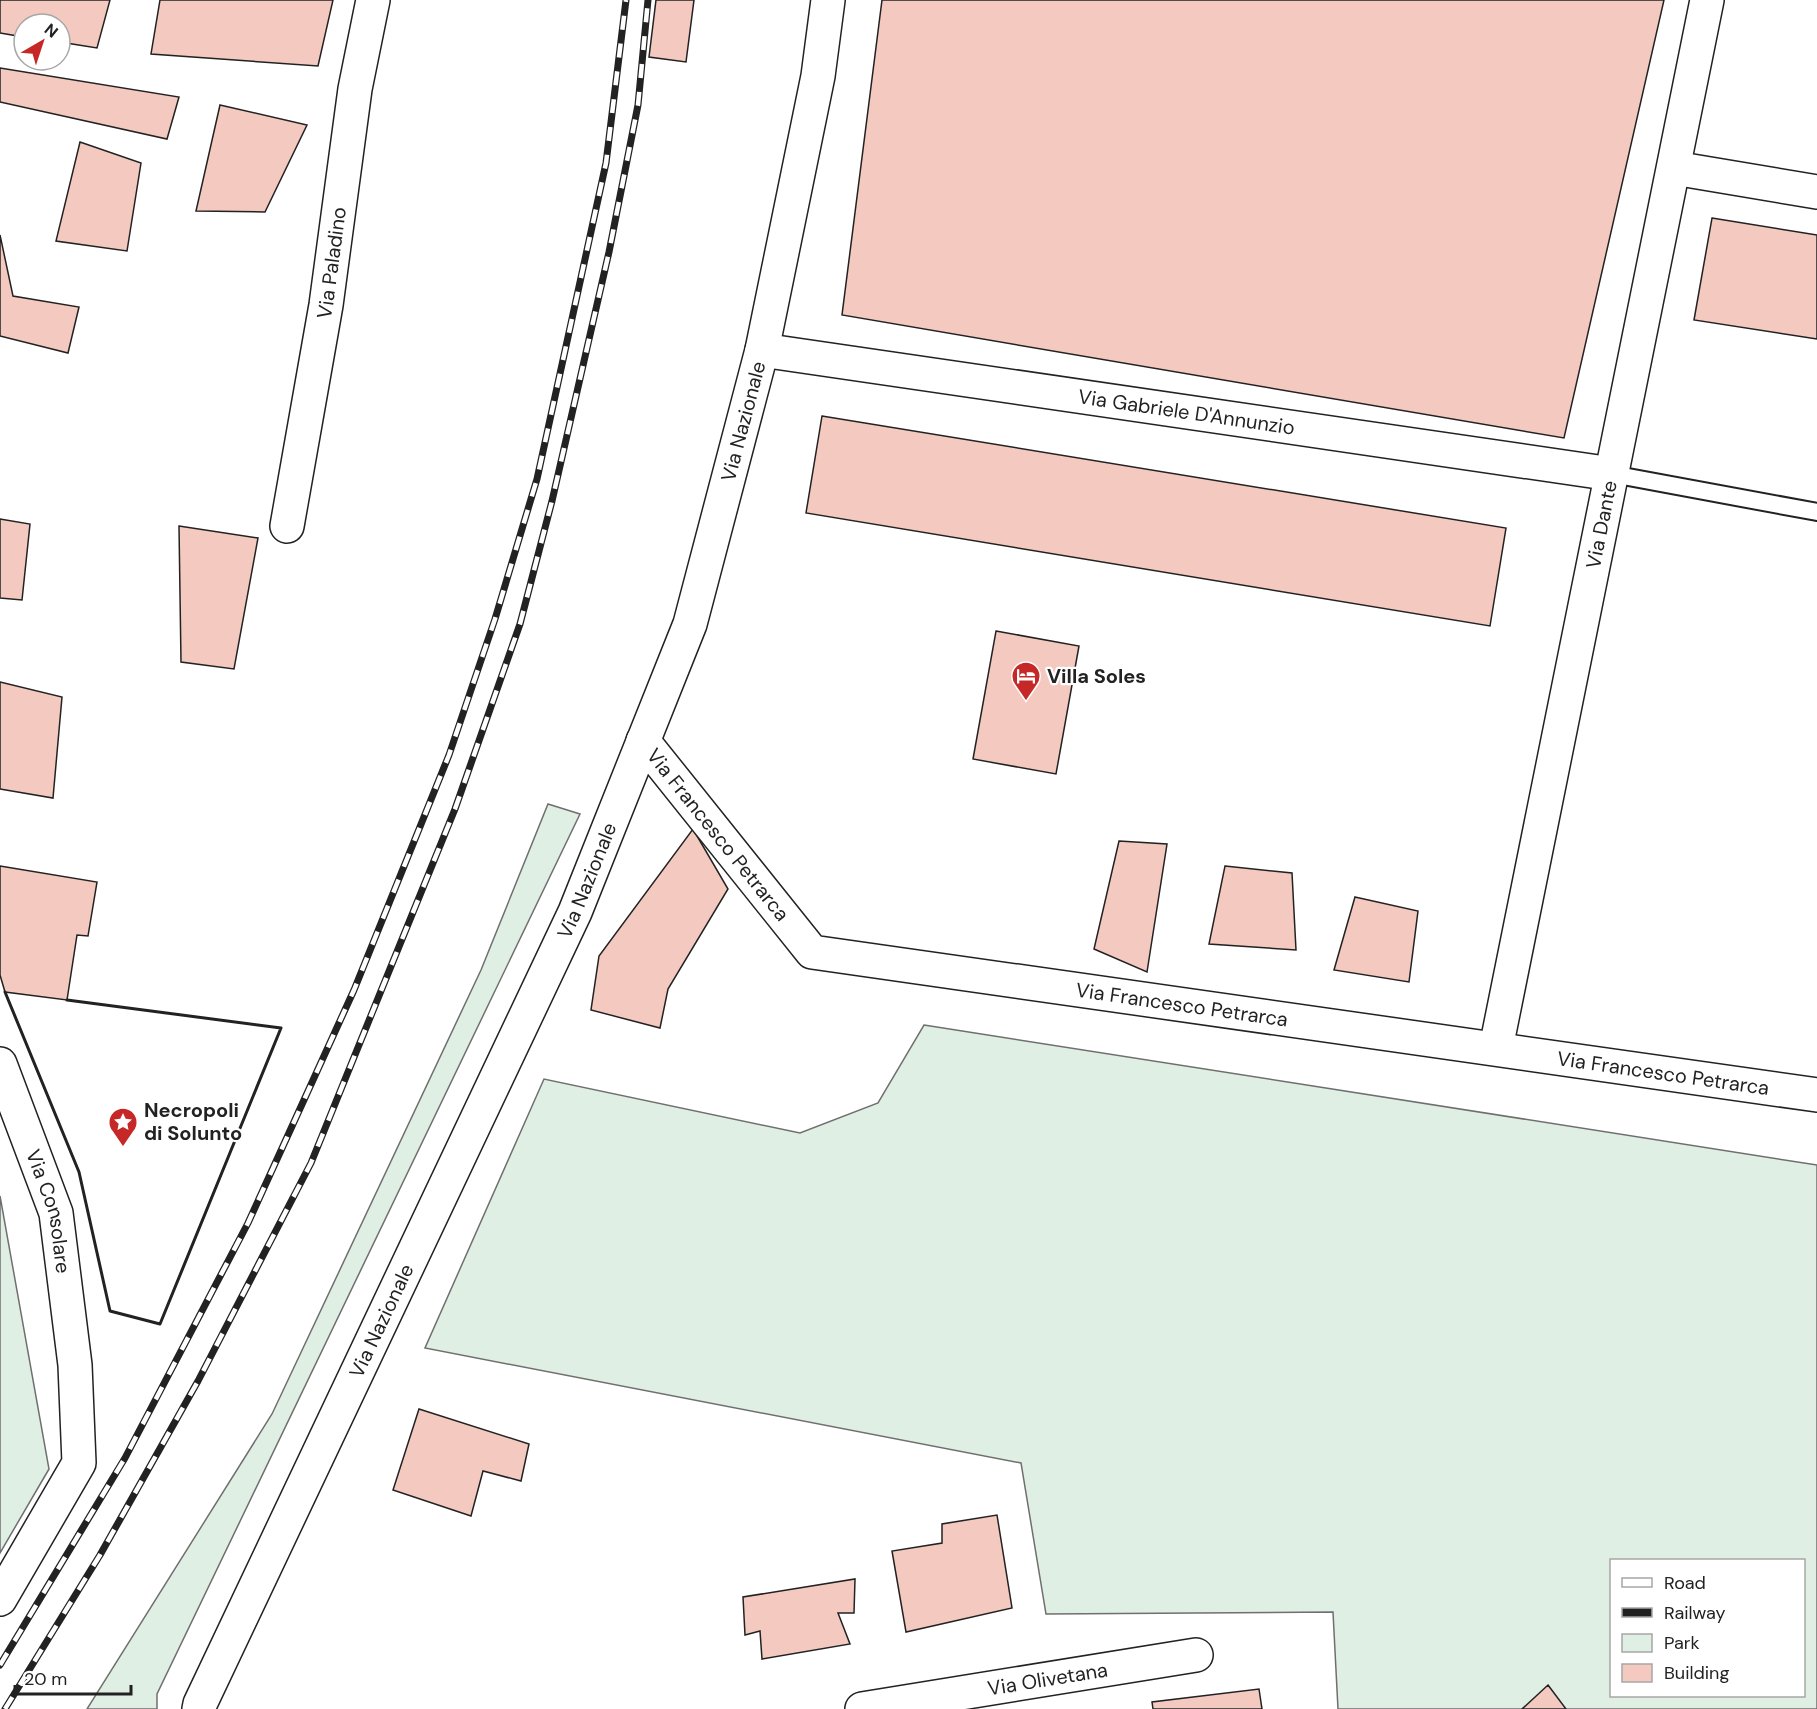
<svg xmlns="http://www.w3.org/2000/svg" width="1817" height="1709" font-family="'DM Sans',sans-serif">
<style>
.green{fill:#e0efe3;stroke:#6f6f6f;stroke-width:1.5;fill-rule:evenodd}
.building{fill:#f3c9c0;stroke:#222;stroke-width:1.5}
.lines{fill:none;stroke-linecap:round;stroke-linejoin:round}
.lane-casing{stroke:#222;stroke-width:20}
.street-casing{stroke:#222;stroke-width:36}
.secondary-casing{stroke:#222;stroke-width:36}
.lane{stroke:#fff;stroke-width:16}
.street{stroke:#fff;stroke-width:33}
.secondary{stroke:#fff;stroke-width:33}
.rail-casing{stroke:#222;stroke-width:7}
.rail{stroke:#fff;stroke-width:4.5;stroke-dasharray:14;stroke-linecap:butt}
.wall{stroke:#222;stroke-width:3}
.labels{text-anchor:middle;stroke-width:4.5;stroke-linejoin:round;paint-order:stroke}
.street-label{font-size:20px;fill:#222;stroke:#fff}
.poi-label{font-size:20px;font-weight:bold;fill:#222;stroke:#fff;text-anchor:start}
</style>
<rect width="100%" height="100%" fill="#fff"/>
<path class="green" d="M548,804L580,814C437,1106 300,1401 157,1694V1709H87L272,1414L481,970Z
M924,1025L1817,1165V1709H1338L1333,1612L1046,1614L1021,1463L425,1348L544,1079L800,1133L878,1103ZM1612,1560H1804V1696H1612Z
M0,1196L49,1469L0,1553Z"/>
<path class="building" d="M0,0H110L97,48L60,42V24H24V37L0,33Z
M160,0H333L318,66L151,54Z
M656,0H694L686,62L649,57Z
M882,0H1664L1564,438L842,315Z
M0,68L179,97L167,139L0,102Z
M220,105L307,125L265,212L196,211Z
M80,142L141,163L127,251L56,241Z
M1712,218L1817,235V339L1694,320Z
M0,235L13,296L79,307L68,353L0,336Z
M822,416L1506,528L1490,626L806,513Z
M0,519L30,524L22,600L0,598Z
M179,526L258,538L234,669L181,662Z
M996,631L1079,646L1056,774L973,759Z
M0,682L62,697L53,798L0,789Z
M693,829L728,889L668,989L660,1028L591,1010L599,956Z
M1119,841L1167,844L1147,972L1094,949Z
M0,866L97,882L88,936L77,935L67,1000L5,992L0,975Z
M1225,866L1292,873L1296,950L1209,944Z
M1355,897L1418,911L1409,982L1334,970Z
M419,1409L529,1444L521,1481L483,1471L471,1516L393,1490Z
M997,1515L1012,1608L906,1632L892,1551L942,1543V1524Z
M855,1579L854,1613H838L850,1644L762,1659L760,1631L745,1635L743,1597Z
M1548,1685L1566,1709H1522Z
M1259,1689L1262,1709H1153L1152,1702Z"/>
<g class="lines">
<g class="lane-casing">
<path id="lane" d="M1612,474L1817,512"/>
</g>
<g class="street-casing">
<g id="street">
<path d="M1674,168L1817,192"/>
<path id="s1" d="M762,350L1612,474"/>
<path id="s2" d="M287,526L326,305L355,89L373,0"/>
<path id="s3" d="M643,741L812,952L1817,1095"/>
<path id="s4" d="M1496,1048L1707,0"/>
<path id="s5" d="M0,1064L56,1213L75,1365L79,1463L0,1599"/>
<path id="s6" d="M862,1709L1196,1655"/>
</g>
</g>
<g class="secondary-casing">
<g id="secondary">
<path id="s7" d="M199,1709L200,1704L575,912L690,624L762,350L818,76L828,0"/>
</g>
</g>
<use href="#lane" class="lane"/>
<use href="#street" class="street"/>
<use href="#secondary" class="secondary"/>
<g class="rail-casing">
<path id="rail" d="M0,1665L125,1458L248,1223L354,990L449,755L495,619L537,479L606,163L626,0
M5,1709L100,1555L198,1381L311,1163L455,809L520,624L552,501L609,252L638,105L648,0"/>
</g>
<use href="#rail" class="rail"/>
<path class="wall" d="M5,992L79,1172L110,1311L160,1324L281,1028L67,1000"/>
</g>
<defs>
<g id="hotel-pin" transform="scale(1.5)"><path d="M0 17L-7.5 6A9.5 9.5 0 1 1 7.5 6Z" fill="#c62828" stroke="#fff"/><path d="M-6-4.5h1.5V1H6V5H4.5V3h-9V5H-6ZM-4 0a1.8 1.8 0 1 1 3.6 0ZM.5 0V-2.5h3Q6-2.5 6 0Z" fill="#fff"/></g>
<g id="sight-pin" transform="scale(1.5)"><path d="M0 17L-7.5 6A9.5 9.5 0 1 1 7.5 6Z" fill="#c62828" stroke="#fff"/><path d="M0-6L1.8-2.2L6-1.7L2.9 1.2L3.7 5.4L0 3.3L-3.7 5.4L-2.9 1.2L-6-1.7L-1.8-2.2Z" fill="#fff"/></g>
</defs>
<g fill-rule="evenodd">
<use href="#hotel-pin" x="1026" y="676"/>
<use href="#sight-pin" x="123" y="1122"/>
</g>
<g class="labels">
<g class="street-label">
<text dy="7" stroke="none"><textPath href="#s2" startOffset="267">Via Paladino</textPath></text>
<text dy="7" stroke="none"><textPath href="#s1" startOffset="429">Via Gabriele D'Annunzio</textPath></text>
<text dy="7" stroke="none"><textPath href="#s7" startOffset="1401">Via Nazionale</textPath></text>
<text dy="7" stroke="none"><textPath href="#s4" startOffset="534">Via Dante</textPath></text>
<text dy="7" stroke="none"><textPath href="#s3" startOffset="120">Via Francesco Petrarca</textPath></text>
<text dy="7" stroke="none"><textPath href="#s7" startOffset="915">Via Nazionale</textPath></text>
<text dy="7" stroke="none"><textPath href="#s3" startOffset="644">Via Francesco Petrarca</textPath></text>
<text dy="7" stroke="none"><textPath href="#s3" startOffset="1130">Via Francesco Petrarca</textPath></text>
<text dy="7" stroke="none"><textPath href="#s5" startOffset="156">Via Consolare</textPath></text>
<text dy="7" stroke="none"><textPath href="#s7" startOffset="429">Via Nazionale</textPath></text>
<text dy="7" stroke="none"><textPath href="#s6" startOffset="188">Via Olivetana</textPath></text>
</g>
<g class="poi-label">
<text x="1047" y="683">Villa Soles</text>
<text x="144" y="1117">Necropoli<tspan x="144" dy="23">di Solunto</tspan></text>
</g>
</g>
<rect x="1610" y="1559" width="195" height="138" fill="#ffffff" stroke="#a7a7a7" stroke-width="1.5"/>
<rect x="1622" y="1578" width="30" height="9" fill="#ffffff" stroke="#a7a7a7" stroke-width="1.5"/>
<text x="1664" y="1589" font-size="18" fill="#222222">Road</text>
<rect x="1622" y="1608" width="30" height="9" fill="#222222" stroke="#a7a7a7" stroke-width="1.5"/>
<text x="1664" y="1619" font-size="18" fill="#222222">Railway</text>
<rect x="1622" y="1634" width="30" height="18" fill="#e0efe3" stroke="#a7a7a7" stroke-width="1.5"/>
<text x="1664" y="1649" font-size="18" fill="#222222">Park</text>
<rect x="1622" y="1664" width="30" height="18" fill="#f3c9c0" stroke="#a7a7a7" stroke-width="1.5"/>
<text x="1664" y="1679" font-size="18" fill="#222222">Building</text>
<g transform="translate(42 42) rotate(39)"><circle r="28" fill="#ffffff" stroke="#a7a7a7" stroke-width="1.5"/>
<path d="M0-4.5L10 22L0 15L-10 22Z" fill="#c62828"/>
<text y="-9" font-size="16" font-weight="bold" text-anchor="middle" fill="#222222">N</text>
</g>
<path d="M15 1685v9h116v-9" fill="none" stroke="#222222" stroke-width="3"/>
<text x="24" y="1685" font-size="18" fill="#222222" stroke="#ffffff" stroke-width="4.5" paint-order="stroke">20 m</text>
</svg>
